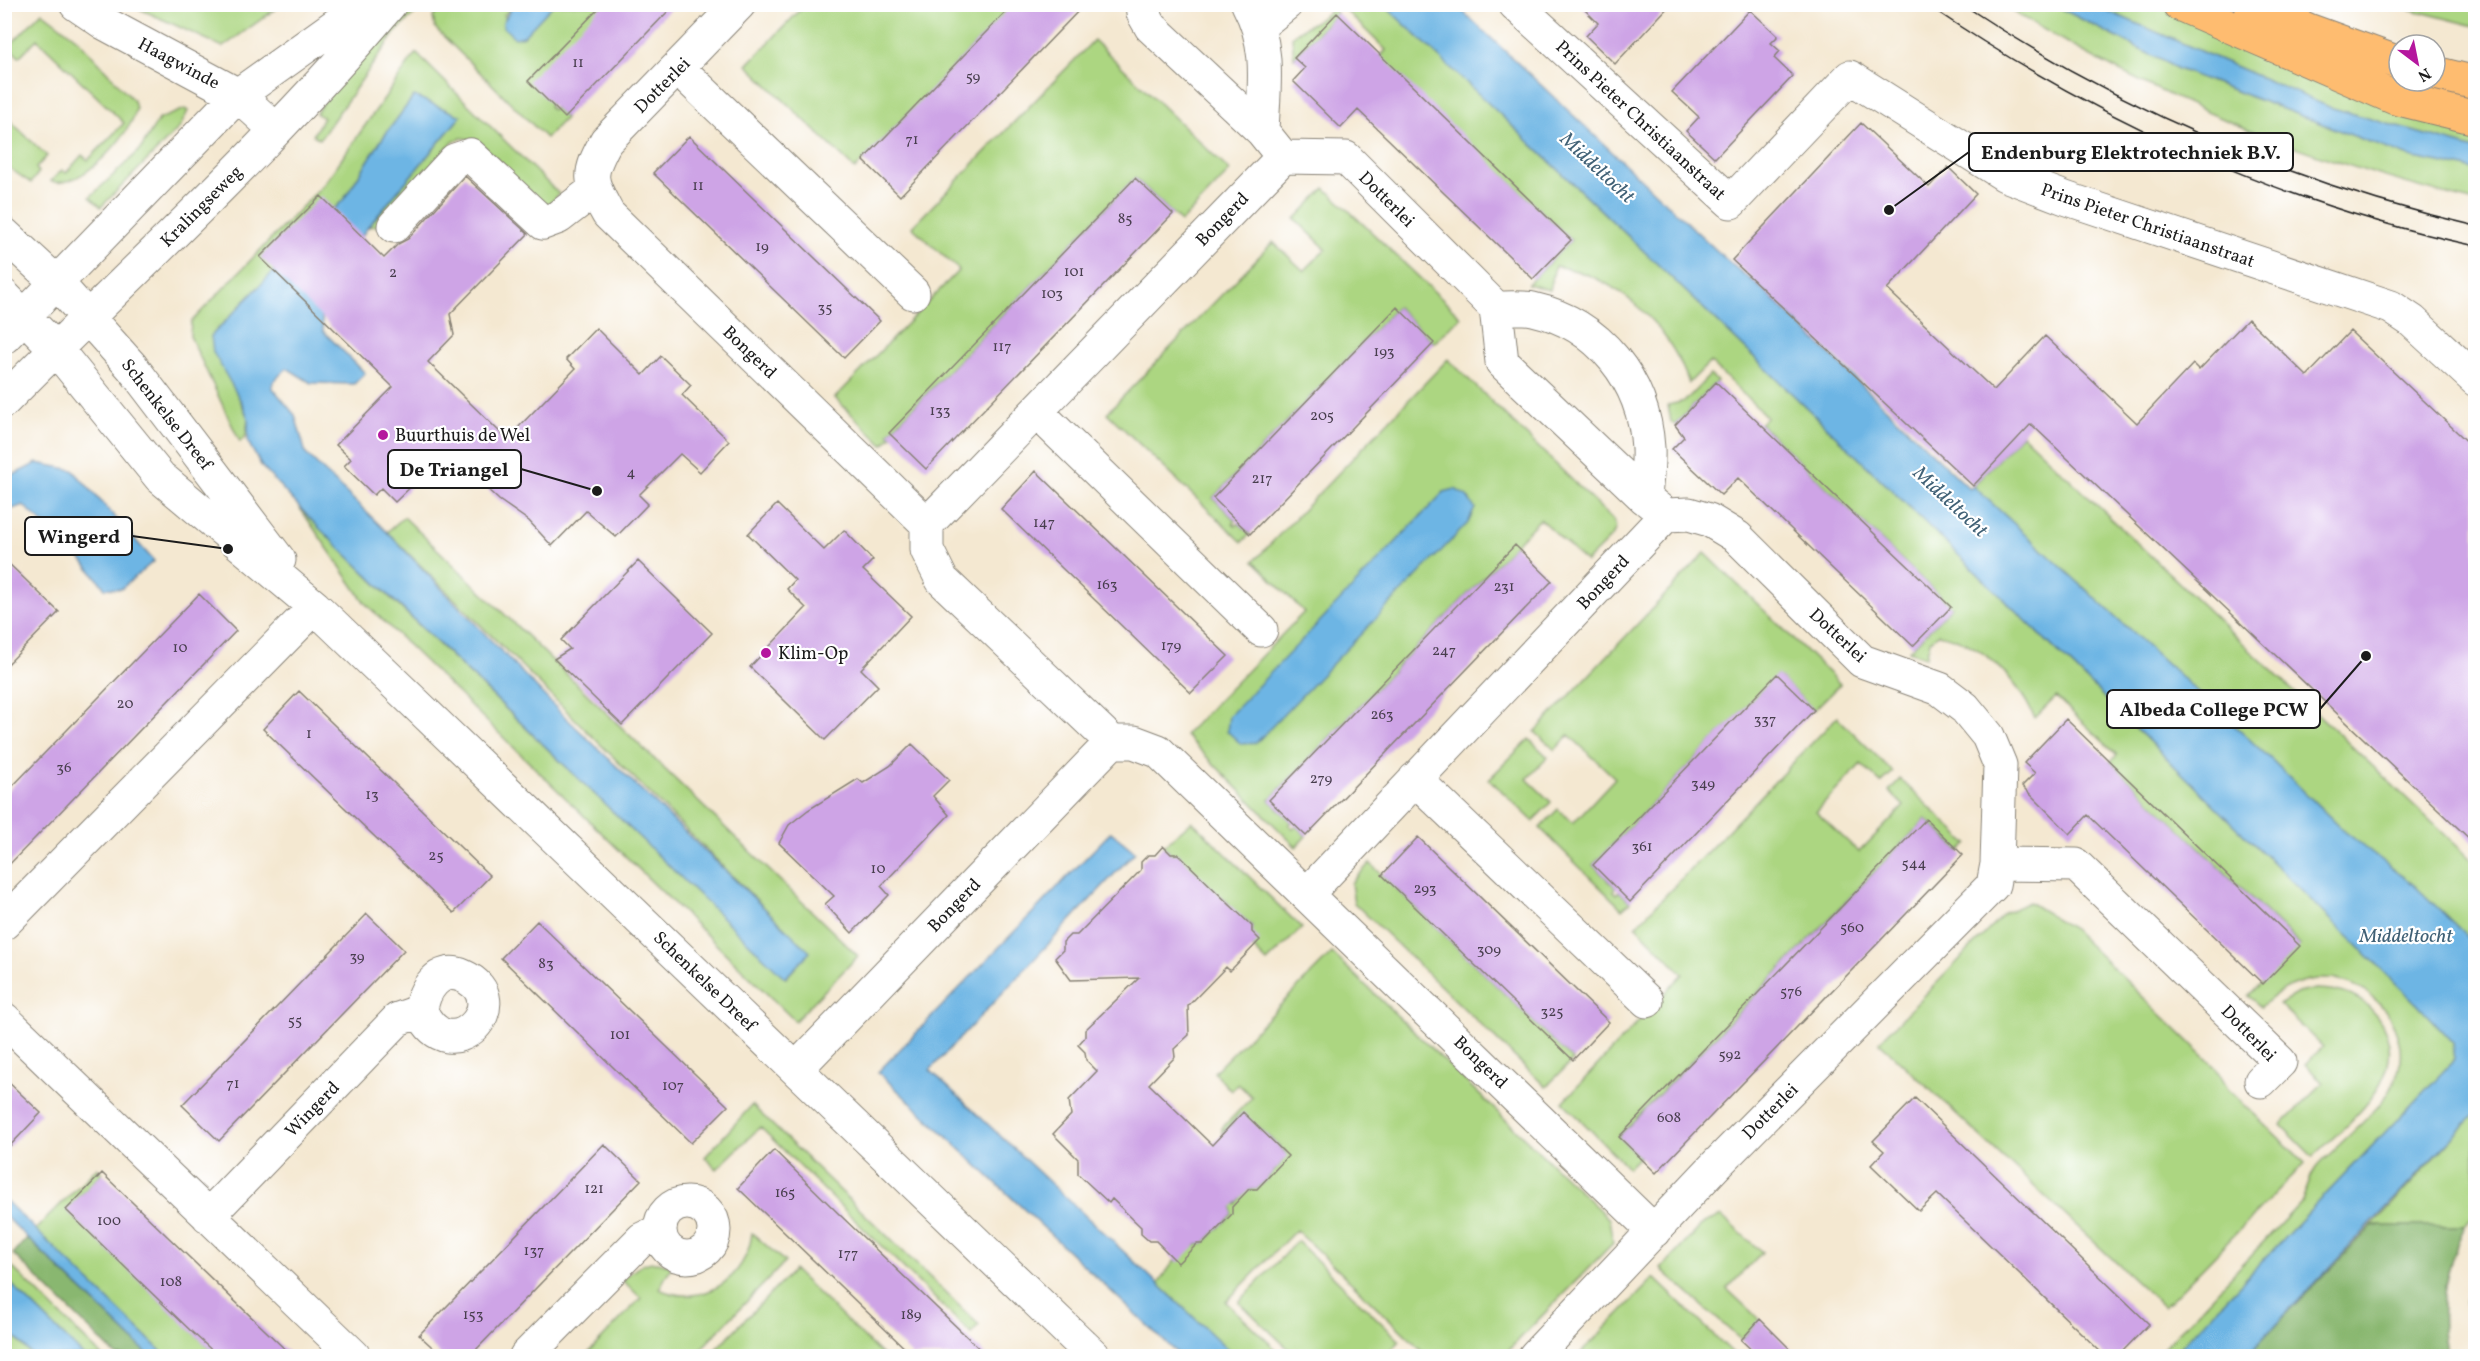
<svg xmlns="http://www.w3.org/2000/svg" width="2480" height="1361" font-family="Vollkorn,serif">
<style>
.green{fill:#acd681;stroke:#64794e;stroke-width:1.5}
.forest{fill:#89b76f;stroke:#526a46;stroke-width:1.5}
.water{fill:#6db5e4;stroke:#446880;stroke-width:1.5}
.building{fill:#cea4e6}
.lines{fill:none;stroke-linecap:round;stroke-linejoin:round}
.minor-casing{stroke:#888276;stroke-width:35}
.major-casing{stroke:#888276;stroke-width:35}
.minor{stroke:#fff;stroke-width:33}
.major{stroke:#febc70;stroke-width:33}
.tram{stroke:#1c1c1c;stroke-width:1.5}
.poi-dot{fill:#b5179e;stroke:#fff;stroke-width:2}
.labels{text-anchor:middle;stroke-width:4.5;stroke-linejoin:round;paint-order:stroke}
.number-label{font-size:15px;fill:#483e4e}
.street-label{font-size:18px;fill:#1c1c1c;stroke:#fff}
.poi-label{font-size:18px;fill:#1c1c1c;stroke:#fff;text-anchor:start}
.water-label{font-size:20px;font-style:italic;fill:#406176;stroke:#fff}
.leader{fill:none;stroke:#1c1c1c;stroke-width:2}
.callout-dot{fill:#1c1c1c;stroke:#fff;stroke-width:2}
.callout{fill:#fff;stroke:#1c1c1c;stroke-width:2}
.callout-label{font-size:20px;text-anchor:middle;font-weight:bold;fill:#1c1c1c}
</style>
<rect width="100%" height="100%" fill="#fff"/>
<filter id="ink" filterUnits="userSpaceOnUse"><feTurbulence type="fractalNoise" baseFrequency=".0167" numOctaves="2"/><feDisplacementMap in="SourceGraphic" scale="12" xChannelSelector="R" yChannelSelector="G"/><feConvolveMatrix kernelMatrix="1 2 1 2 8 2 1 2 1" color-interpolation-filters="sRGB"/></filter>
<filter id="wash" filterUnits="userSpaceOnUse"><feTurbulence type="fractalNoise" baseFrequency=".008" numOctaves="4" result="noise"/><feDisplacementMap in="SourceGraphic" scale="24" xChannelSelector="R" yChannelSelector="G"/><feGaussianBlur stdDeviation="1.35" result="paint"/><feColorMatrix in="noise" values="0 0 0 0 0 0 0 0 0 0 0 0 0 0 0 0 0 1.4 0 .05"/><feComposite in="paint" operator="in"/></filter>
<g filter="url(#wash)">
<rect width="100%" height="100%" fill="#f4e8d1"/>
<path class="green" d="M131,5H281L223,47Z
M408,5H423L394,34L320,139L313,135L323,118L316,113L333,88Z
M445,5H514L504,15L524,36L553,5H603L549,106L552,110L555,107L565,118L546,138L435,28L433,17Z
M805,5H1013L855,169L747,65Z
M1340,5H1384C1734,333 2076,669 2418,1005L2453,1043L2455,1059L2172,1356H2156L2302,1201C2306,1191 2309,1179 2314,1171C2318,1163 2327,1157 2333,1151C2361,1122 2405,1093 2400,1048C2398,1034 2393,1021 2385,1010C2371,992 2349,979 2326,979C2300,978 2279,989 2261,1007L2248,996L2300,945L2110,762L2117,755L2056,697L2035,718C2016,678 1984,643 1938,634L1930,641L1926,657L1909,651L1951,607L1760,424L1767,417L1710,362L1689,383C1668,325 1618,276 1555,266L1550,290L1528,284L1571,240L1380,57L1386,50Z
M2003,5H2054L2178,69L2409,157L2475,170V202C2306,159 2151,98 2003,5Z
M2094,5H2167L2475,124V149L2329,107Z
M2393,5H2475V26Z
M1332,9L1337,13L1294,58L1292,37C1305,24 1320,22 1332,9Z
M42,12L76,38L134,101L136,109C132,134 79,192 51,181L62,170L66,173L82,155L88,160L124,123L37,39L19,57L11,49L12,43Z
M1094,40L1230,171L1181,222L1135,178L889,433L892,436L883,445L835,398L959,270L912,227Z
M416,53L559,194L546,208L477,140L461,138L453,142L386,224L368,227L461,116L414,96L382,139L344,199L211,336L248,418L246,436L240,442L190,336L191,322L324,184Z
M185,109L188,111L180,127L101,207L90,197L140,150L159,119Z
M4,115L47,156L36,168L39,172L31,183L5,165Z
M1325,188L1461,317L1434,343L1397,307L1213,498L1235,520L1233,523L1236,526L1239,523L1250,534L1242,542L1107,413L1273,242L1304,271L1326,249L1295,219Z
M1448,359L1613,520L1616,527L1613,535L1586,562L1540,519L1269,800L1292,822L1289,825L1293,828L1296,826L1306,836L1296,847L1185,735L1304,612L1254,561Z
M1710,375L1717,381L1675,425L1671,422L1668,405L1685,401Z
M2022,434L2475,863V952L2471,940L2414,885L2344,831L2274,762L1973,486Z
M297,504L379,587L786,978L809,952L387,532L404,517L858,956L795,1021L365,603Z
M1705,553L1840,684L1814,710L1777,675L1593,865L1615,887L1613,891L1616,894L1619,891L1630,902L1622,909L1540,828L1558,809L1573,823L1615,778L1569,735L1555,750L1535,732Z
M1837,717L1893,772L1881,783L1861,764L1816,812L1859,852L1904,806L1889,791L1900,779L1968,844L1960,851L1926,819L1619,1136L1639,1157L1628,1168L1563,1102L1683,974L1636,926Z
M1529,739L1548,757L1527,779L1551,802L1533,821L1489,779Z
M1192,821L1302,928L1267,962L1252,947V926L1243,918H1236L1229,912V904L1222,897H1214L1178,854H1171L1163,846Z
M1370,863L1573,1060L1546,1087L1354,903L1351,883Z
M2029,902L2073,929L2216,1068L2228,1089L2305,1163L2164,1307L1879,1042L2005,913Z
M1332,953L1609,1219L1613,1243L1503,1356H1428L1296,1230L1226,1302L1283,1356H1235L1158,1284C1171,1267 1180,1245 1203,1244L1232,1214V1204H1236L1246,1189H1257L1284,1160L1285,1152L1247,1117L1239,1116L1222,1134V1128L1252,1097L1238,1084L1231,1091L1214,1072Z
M2316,989C2340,989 2362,996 2377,1016C2418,1073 2349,1121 2313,1157L2281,1125L2323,1083L2305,1064L2323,1047L2279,1004L2298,993Z
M752,1105L979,1325L971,1334L760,1127L717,1169L705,1157Z
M2475,1114V1214L2465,1226H2372Z
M97,1168L102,1173L67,1210L218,1356H166L35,1230Z
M1721,1216L1762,1252L1727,1289L1760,1320L1741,1340L1661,1269L1704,1223Z
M752,1233L785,1262L694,1356H585L641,1298L622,1280C637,1267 650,1255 671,1267L659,1289C703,1309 747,1278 752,1233Z
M1297,1241L1400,1341L1385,1356H1296L1239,1302Z
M4,1259L102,1356H84L5,1278Z
M794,1270L883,1356H709Z
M2475,1270L2476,1356H2475L2466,1302Z
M1654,1278L1736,1356H1578Z
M4,1326L33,1356H10L5,1351Z"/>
<path class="forest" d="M2372,1226H2465C2445,1267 2437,1312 2447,1356H2246Z
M27,1238L150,1356H117L13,1254Z"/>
<path class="water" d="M514,4H553V5L524,36L515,38L503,27V22Z
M1384,5H1456L1730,263L1761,288L1970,489L1973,486L2274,762L2344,831L2414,885L2471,940L2476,952L2475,1114L2246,1356H2172L2455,1059L2453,1043L2418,1005C2076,669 1734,333 1384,5Z
M2054,5H2094L2329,107L2475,149V170L2409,157L2178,69Z
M414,96L461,116L368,227L350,254L322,318L323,331L365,373L354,384L311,383L287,368L273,382L272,387L295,415L306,454L387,532L558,710L810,952L785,978L318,527L262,467L248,442V418L242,403L213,352L211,336L344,199L382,139Z
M37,463L73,470L154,561L121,589L105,588L76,553L23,505L5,512V479Z
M1455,489L1467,496L1475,508L1468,523L1256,743L1241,744L1227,731L1229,716L1444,492Z
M1111,832L1135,852L930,1070L1235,1356H1180L878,1072Z
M5,1200L166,1356H150L5,1216Z
M5,1278L84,1356H33L5,1326Z"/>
<g id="blocks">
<path class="building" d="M603,4H675L565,118L528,81Z
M1013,4H1085L900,196L863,160Z
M1579,4H1671L1615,64L1586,36L1598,23Z
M1750,10L1778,36L1771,43L1780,51L1774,58L1793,76L1715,158L1686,131L1699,117L1672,92Z
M1337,13L1571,240L1533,279L1358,110L1341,128L1293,81L1305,68L1294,58Z
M1861,123L1929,187L1948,167L1976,194L1887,289L1994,390L2045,336L2137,423L2193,364L2199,370L2248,319L2307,376L2350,331L2475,449V844L2031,424L1973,486L1732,260Z
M689,136L880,321L844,358L653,173Z
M465,176L528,234L450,314L454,335L428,362L507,439L575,369L566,359L596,328L643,375L661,356L691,385L682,395L729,441L700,472L680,454L639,495L648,504L616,537L586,511L552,546L529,521L499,500L468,471L454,456L424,487L417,481L395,502L381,488L374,495L344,466L351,459L336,445L393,387L260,257L321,196L384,258L398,244L408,239Z
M1135,178L1173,214L926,469L889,433Z
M1397,307L1434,343L1250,534L1213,498Z
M1716,382L1951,607L1913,646L1738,478L1721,495L1672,449L1684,437L1675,425Z
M1036,471L1228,656L1191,693L1001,509Z
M777,504L824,550L844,530L873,560L863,570L911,616L861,669L878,686L825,740L750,667L806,608L787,589L795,580L748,534Z
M1515,545L1552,581L1306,836L1269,800Z
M4,559L59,612L4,668Z
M638,561L712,633L622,725L554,659L570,649L561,640Z
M199,594L236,631L4,870V795Z
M1777,674L1814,710L1630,902L1593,865Z
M299,691L490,876L454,913L263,729Z
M2066,719L2300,946L2263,984L2088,815L2070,834L2022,786L2035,773L2024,763Z
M912,744L949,780L933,796L949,815L881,886L889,895L852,933L825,904L834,896L779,843L789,825L808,810L858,779L863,783L890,766Z
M1926,819L1963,855L1656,1173L1619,1137Z
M1418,837L1609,1022L1573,1060L1382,875Z
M1163,846L1171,854H1178L1229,904L1252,926V932L1260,940L1230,971L1226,967L1188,1006L1189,1035L1174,1049L1175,1057L1149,1084L1212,1145L1243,1112L1288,1156L1257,1189H1249L1232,1207V1214L1203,1244H1197L1178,1263L1156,1241H1149L1141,1234V1227L1112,1199L1109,1203L1078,1174V1159L1053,1134L1071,1115L1069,1100L1097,1071L1086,1060L1085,1052L1078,1045L1085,1037V1030L1139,978L1071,980L1055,958L1063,950V942L1070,935H1077L1141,870V862L1148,855H1155Z
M367,914L404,950L219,1141L182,1105Z
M537,921L728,1106L691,1143L501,958Z
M4,1078L41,1113L4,1152Z
M1915,1098L2149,1324L2118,1356H2105L1937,1194L1919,1211L1871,1165L1884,1151L1873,1141Z
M604,1144L641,1180L470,1356H442L419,1335Z
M774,1150L840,1215L987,1356H913L738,1188Z
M102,1173L166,1235L292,1356H218L193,1333L66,1210Z
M1760,1319L1797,1356H1758L1741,1340Z"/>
</g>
</g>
<g filter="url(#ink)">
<use href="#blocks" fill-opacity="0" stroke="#888276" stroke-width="1.5"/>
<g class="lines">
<g class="minor-casing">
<path id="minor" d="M76,4L104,23L238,95L276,130
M739,4L606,141C587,176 589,179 608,214L927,524V550L942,580L1112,742H1134L1158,751L1654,1231
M1142,4L1143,13L1151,27L1262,131
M1248,4C1271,47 1264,85 1262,131L1283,157L1346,158L1496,308C1507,308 1521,307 1533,309C1599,324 1644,380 1648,448C1649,464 1646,482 1645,498L1666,515L1689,514L1709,520L1737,537L1862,661L1940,689L1965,708L1988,736L2000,765L1997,864L1993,885L1716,1165L1535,1356
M1515,4L1731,202L1850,77L2005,175L2065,198L2391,307L2412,321L2476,380
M1260,25L1286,4
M679,69L913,293
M394,226L455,160L470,155L543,223L559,217L594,190
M4,234L56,282L132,367L279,560
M4,296L56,349L160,477L315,607L1094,1356
M1496,308L1502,362L1645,498
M4,337L238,95L365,4
M4,401C134,269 271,146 390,4
M1037,412L1261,630
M927,524L1283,157
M1415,779L1647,1001
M1997,864L2076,865L2280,1062L2261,1081
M1307,894L1666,515
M4,923L315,607
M4,1019L354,1356
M796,1069L1112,742
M660 1230a27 27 0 1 1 54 0a27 27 0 1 1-54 0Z
M208,1216L398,1019L421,1011C423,991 438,965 463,976C518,1000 450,1075 421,1011
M526,1356L642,1239L659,1231"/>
</g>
<g class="major-casing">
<path id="major" d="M2179,4L2395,98L2476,118
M2251,4L2308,30L2399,63
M2435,73L2476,83"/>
</g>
<use href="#minor" class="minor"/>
<use href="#major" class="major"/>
<path class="tram" d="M1926,4C2092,117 2279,204 2476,246
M1962,4C2118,108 2293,184 2476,226"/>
</g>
</g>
<g class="poi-dot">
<circle cx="383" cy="435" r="6"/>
<circle cx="766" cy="653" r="6"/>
</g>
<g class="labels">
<g class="number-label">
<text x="578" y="67">11</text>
<text x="973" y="81">59</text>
<text x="912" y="144">71</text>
<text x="698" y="190">11</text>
<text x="1125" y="223">85</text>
<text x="762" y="251">19</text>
<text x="1074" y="276">101</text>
<text x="393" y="277">2</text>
<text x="1052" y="298">103</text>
<text x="825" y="312">35</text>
<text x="1002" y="351">117</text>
<text x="1384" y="356">193</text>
<text x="940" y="415">133</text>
<text x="1322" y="420">205</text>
<text x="631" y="477">4</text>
<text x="1262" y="483">217</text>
<text x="1044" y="527">147</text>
<text x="1107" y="589">163</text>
<text x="1504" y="591">231</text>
<text x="1171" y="650">179</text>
<text x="180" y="652">10</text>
<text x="1444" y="655">247</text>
<text x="125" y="708">20</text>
<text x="1382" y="719">263</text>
<text x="1765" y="724">337</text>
<text x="309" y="738">1</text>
<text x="64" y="772">36</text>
<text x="1321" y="783">279</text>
<text x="1703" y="788">349</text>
<text x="372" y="799">13</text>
<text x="1642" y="851">361</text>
<text x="436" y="860">25</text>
<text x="1914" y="868">544</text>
<text x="878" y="873">10</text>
<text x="1425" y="893">293</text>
<text x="1852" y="932">560</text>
<text x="1489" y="954">309</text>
<text x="357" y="961">39</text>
<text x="546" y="968">83</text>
<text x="1791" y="996">576</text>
<text x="1552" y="1016">325</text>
<text x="295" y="1025">55</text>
<text x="620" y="1039">101</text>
<text x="1730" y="1059">592</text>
<text x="233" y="1088">71</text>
<text x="673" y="1090">107</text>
<text x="1669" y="1122">608</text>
<text x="594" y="1193">121</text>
<text x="785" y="1197">165</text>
<text x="109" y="1225">100</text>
<text x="534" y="1255">137</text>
<text x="848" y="1258">177</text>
<text x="171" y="1286">108</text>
<text x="473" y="1319">153</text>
<text x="911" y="1319">189</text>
</g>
<g class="street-label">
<text transform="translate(179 63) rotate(28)" y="6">Haagwinde</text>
<text transform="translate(662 85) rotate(-45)" y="6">Dotterlei</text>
<text transform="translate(1641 120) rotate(43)" y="6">Prins Pieter Christiaanstraat</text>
<text transform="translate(1387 199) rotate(45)" y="6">Dotterlei</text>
<text transform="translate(201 206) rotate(-45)" y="6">Kralingseweg</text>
<text transform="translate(1222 219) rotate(-46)" y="6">Bongerd</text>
<text transform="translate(2148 225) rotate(19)" y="6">Prins Pieter Christiaanstraat</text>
<text transform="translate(750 352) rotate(44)" y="6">Bongerd</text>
<text transform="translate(167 414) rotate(52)" y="6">Schenkelse Dreef</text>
<text transform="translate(1603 582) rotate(-47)" y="6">Bongerd</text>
<text transform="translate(1838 635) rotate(43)" y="6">Dotterlei</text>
<text transform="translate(954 905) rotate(-46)" y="6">Bongerd</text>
<text transform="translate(705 981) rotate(44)" y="6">Schenkelse Dreef</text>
<text transform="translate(2249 1033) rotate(46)" y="6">Dotterlei</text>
<text transform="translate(1481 1062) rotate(44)" y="6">Bongerd</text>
<text transform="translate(312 1109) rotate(-46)" y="6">Wingerd</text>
<text transform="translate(1770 1111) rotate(-45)" y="6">Dotterlei</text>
</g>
<g class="poi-label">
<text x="395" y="441">Buurthuis de Wel</text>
<text x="778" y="659">Klim-Op</text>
</g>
<g class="water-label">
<text transform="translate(1598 167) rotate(43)" y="7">Middeltocht</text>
<text transform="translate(1951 501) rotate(43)" y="7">Middeltocht</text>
<text x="2406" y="942">Middeltocht</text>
</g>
</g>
<path class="leader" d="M1889 210L1969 152M597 491L521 469M228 549L132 536M2366 656L2320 709"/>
<g class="callout-dot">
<circle cx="1889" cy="210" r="6"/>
<circle cx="597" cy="491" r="6"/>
<circle cx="228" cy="549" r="6"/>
<circle cx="2366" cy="656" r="6"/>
</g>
<g class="callout">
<rect x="1969" y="133" width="324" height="38" rx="6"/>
<rect x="388" y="450" width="133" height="38" rx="6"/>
<rect x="25" y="517" width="107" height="38" rx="6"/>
<rect x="2107" y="690" width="213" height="38" rx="6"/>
</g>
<g class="callout-label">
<text x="2131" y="159">Endenburg Elektrotechniek B.V.</text>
<text x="454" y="476">De Triangel</text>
<text x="79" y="543">Wingerd</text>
<text x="2214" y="716">Albeda College PCW</text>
</g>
<rect width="2480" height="1361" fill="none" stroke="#fff" stroke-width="24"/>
<g transform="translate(2417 63) rotate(148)"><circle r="28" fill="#ffffff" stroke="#a4a4a4" stroke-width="1.5"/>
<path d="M0-4.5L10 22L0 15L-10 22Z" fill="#b5179e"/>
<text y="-9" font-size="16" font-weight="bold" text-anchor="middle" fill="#1c1c1c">N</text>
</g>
</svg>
